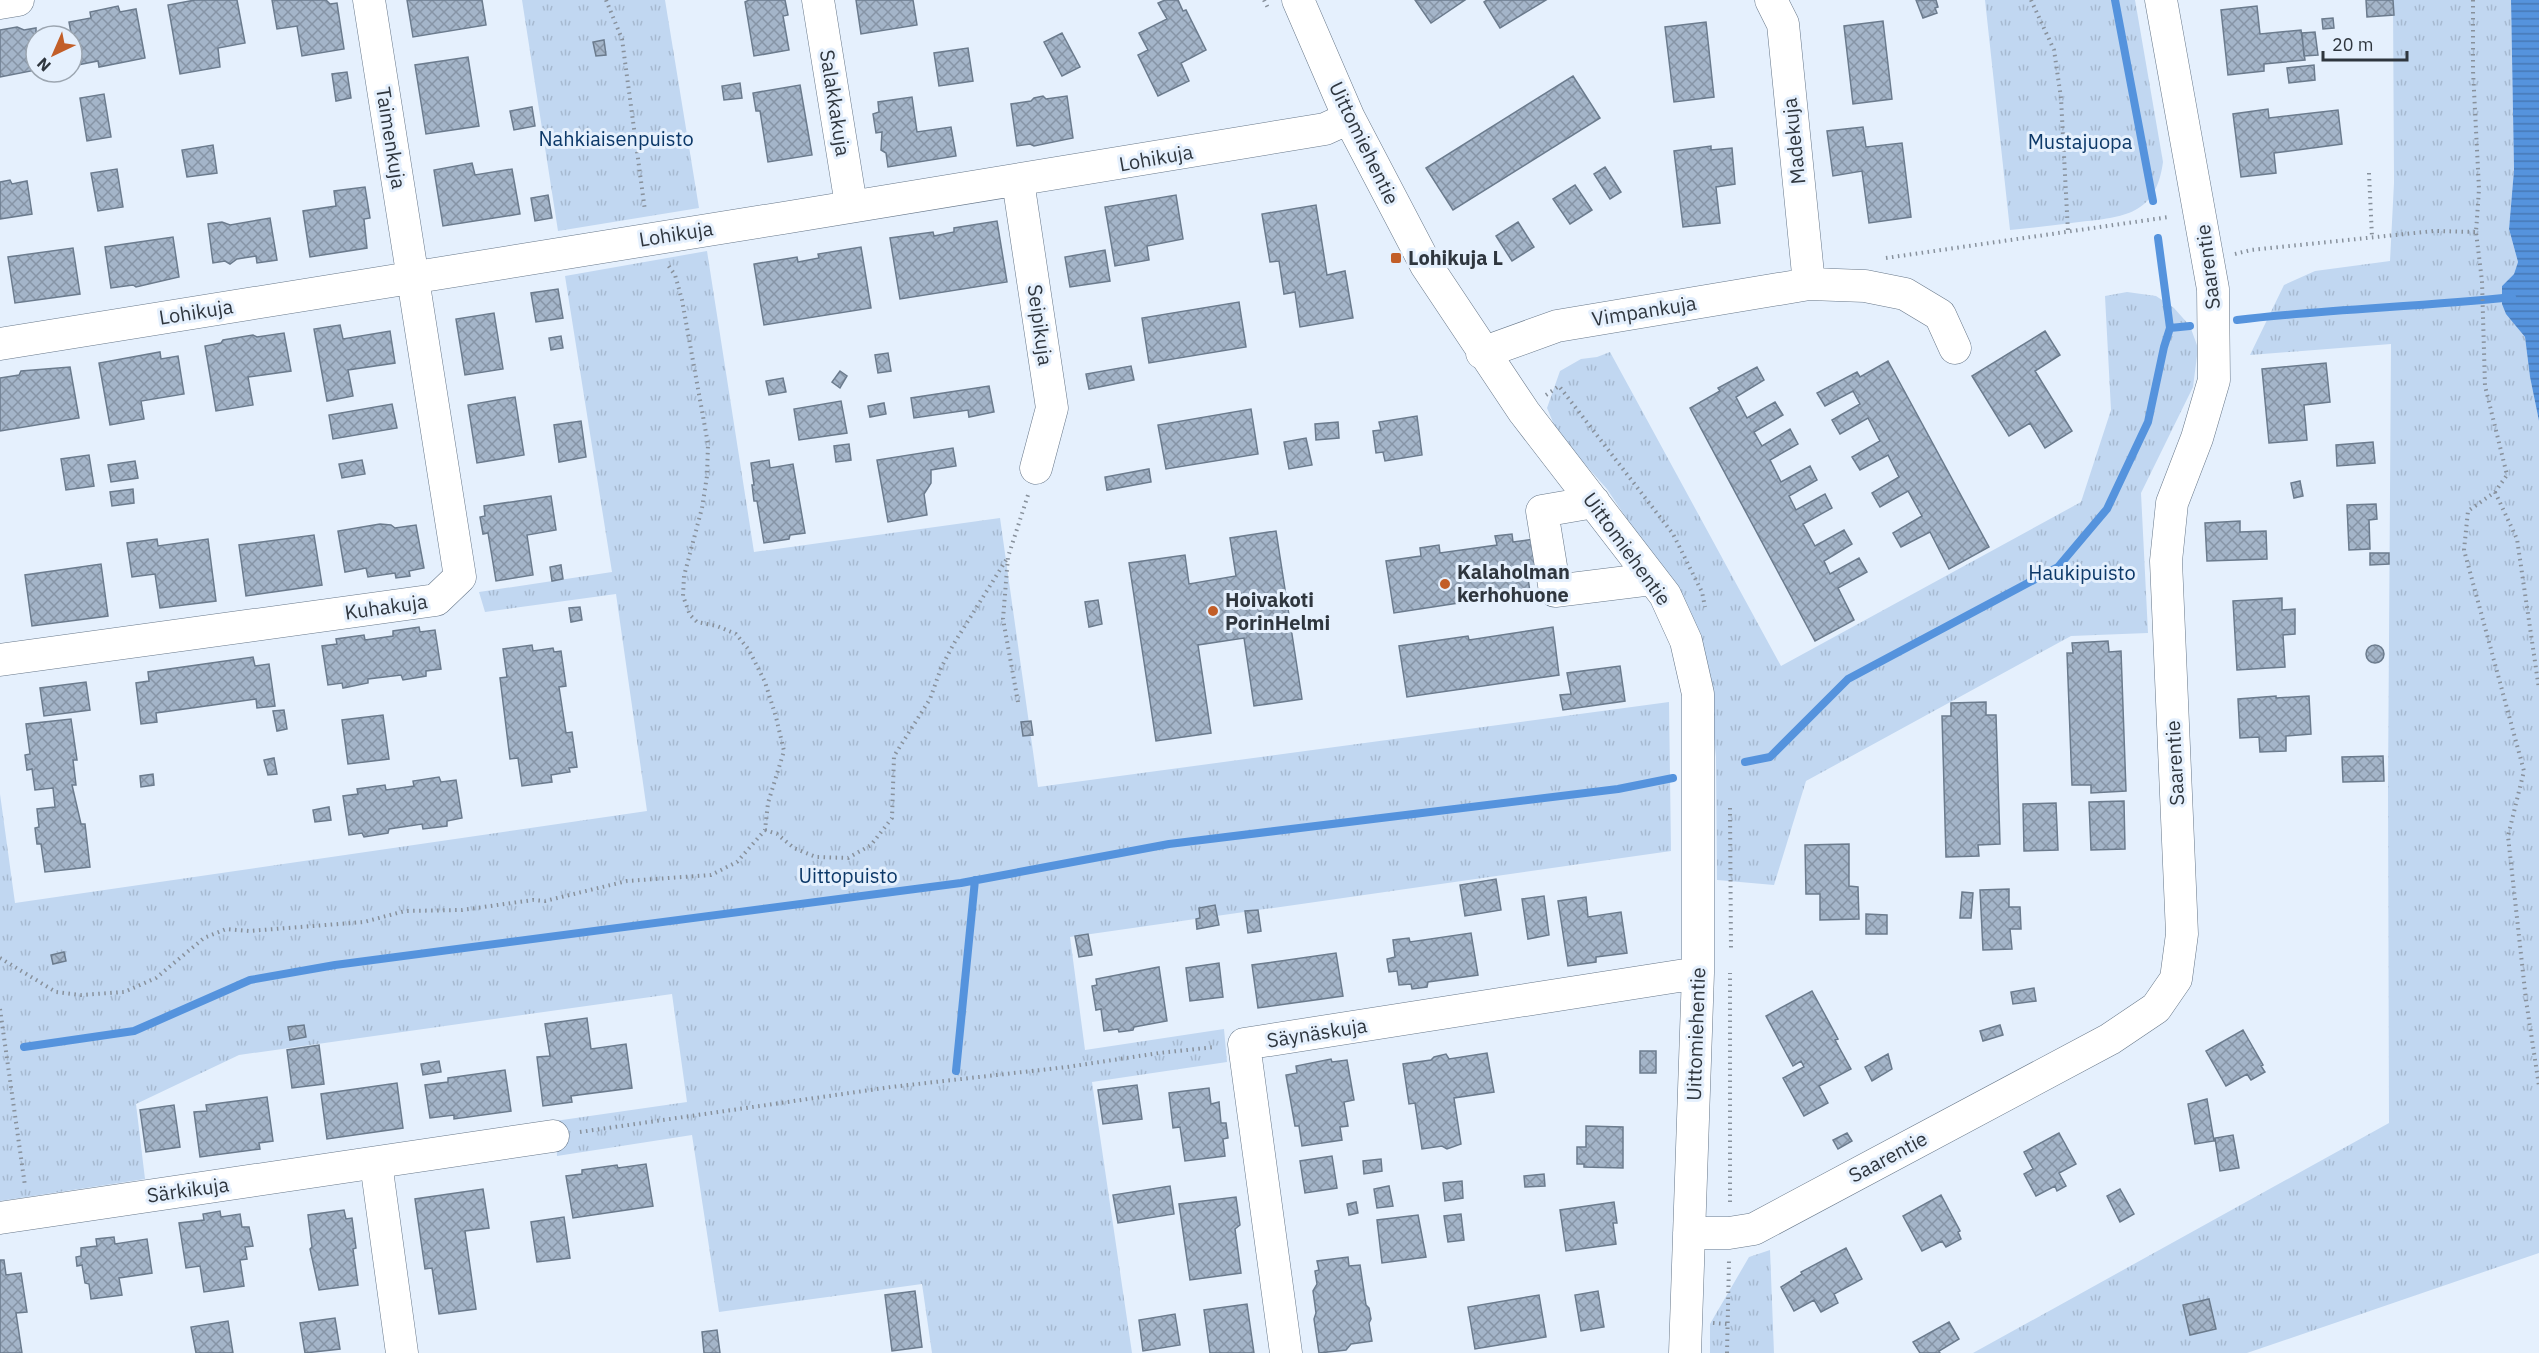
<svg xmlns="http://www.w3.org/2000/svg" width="2539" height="1353" font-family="'IBM Plex Sans',sans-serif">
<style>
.grass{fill:url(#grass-tufts)}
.water{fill:url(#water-rules)}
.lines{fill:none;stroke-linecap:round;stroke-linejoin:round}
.stream{stroke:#5593dd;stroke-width:8}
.building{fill:url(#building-cross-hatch);stroke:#6b7b8d;stroke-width:1.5}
.minor-casing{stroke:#677789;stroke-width:33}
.path{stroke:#88919c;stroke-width:4;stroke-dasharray:1.5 4.5;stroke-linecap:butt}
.minor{stroke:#fff;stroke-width:32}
.poi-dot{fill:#c25e28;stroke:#e5f0fd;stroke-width:2}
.labels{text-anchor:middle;stroke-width:6;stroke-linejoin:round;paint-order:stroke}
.street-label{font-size:20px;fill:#2f363e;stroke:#e5f0fd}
.park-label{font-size:20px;fill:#0c3868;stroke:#e5f0fd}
.poi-label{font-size:20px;font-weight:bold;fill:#2f363e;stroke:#e5f0fd;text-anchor:start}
</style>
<defs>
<pattern id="grass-tufts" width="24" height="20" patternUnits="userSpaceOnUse" patternTransform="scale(1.5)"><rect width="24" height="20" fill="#c1d7f1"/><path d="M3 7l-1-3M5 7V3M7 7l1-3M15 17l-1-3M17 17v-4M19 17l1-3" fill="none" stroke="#a6b9d0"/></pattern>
<pattern id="water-rules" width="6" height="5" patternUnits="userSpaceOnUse" patternTransform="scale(1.5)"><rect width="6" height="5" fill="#5593dd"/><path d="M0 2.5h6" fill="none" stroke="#4779b5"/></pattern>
<pattern id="building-cross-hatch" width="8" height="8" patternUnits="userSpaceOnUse" patternTransform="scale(1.5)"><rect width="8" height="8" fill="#a4b5c9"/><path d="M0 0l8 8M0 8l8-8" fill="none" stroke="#8694a5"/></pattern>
</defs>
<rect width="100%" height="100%" fill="#e5f0fd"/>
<path class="grass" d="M522,0H665L699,208L558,231Z
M1985,0H2135L2163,162C2156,215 2124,217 2079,222C2056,225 2033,228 2010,230Z
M2393,0H2511L2514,170L2509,229L2518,262L2514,274L2502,286L2507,314L2525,337L2530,377L2539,421V1253L2247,1353H1973L2389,1123L2388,787L2391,344L2250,355L2284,285L2315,271L2390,261L2394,183Z
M707,251L754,552L1000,518L1038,787L1669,702L1671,851L1070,937L1085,1050L1224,1029L1227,1062L1092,1082L1132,1353H932L922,1284L719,1312L692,1135L557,1156L555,1121L687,1102L672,994L239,1055L136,1104L145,1179L0,1201V794L15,903L647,811L616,594L485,612L479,592L612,572L565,276Z
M2127,292L2156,296L2174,308L2190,326L2198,348L2193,387L2141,493L2148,633L2071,636L1806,781L1774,885L1717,880L1716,757L1707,671L1678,596L1607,489L1558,434L1547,408L1560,371L1581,359L1597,357L1610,352L1781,666L2081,502L2111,410L2105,296Z
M1770,1250L1774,1353H1710V1324L1749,1257Z"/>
<path class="water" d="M2511,0H2539V421L2530,377L2525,337L2506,314L2502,304V286L2514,274L2518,262L2509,229L2514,170Z"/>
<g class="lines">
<path class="stream" d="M2115,0L2153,201
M2158,238L2170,328
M2237,320C2328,309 2420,307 2512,297
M1745,762L1770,757L1848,679L2058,567L2107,509L2148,422L2164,347L2170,328L2190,326
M24,1047L134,1031L250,980L335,965L961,883L1169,844L1618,789L1673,778
M956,1071L975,880"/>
</g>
<path class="building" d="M195,0H237L245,43L218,48L220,67L180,74L168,5Z
M272,0H326L330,4L337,3L344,49L302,56L297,26L277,29Z
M407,0H482L486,25L413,37Z
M749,0H785L788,15L783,16L789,50L754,56L745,2Z
M856,0H913L917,25L861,34Z
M1165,0H1178L1183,11L1186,10L1206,50L1181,63L1189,81L1158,96L1138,55L1148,50L1139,33L1167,19L1158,3Z
M1415,0H1465L1431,23Z
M1487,0H1546L1500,28L1484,2Z
M1916,0H1936L1938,7L1935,8L1937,13L1923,18Z
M2366,0H2393L2394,15L2367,17Z
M118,6L120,12L136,9L145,58L99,67L98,61L77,65L69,22L91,18L90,12Z
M2257,6L2260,34L2301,30L2305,60L2264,64V71L2228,75L2221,10Z
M2333,18L2334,28L2323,29L2322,19Z
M1883,21L1892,99L1853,104L1844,26Z
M1706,22L1714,97L1674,102L1665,27Z
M17,27L24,30L36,28V70L0,77V30Z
M2315,32L2318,55L2304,56L2302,33Z
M1062,33L1080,67L1062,76L1044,42Z
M604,40L606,55L596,56L593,42Z
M968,48L973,81L939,86L934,53Z
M468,57L479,126L426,134L415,65Z
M2314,65L2315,80L2289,83L2287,68Z
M347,72L351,98L336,101L332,74Z
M1573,76L1600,118L1453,210L1426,168Z
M740,83L742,98L724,100L722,86Z
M800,85L812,155L768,162L760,111H756L753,93Z
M104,94L111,137L87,141L80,98Z
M1043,96L1046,99L1067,96L1073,138L1034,146L1030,144L1017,146L1011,104L1031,101L1034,98Z
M912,97L917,132L951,127L956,156L888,167L886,153L881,150L882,132L876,133L873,114L879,112L878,102Z
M532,107L535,126L514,130L510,111Z
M2268,109L2269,118L2338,110L2342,144L2274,153L2276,173L2241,177L2233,114Z
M1863,127L1866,147L1902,143L1911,217L1869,223L1862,171L1833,176L1827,131Z
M213,145L217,173L187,177L182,150Z
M1711,146V150L1732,148L1735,184L1716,187L1720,223L1683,227L1674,151Z
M472,163L475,175L512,169L520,214L443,226L434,170Z
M1605,167L1621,192L1610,199L1594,174Z
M117,169L123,207L98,211L91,173Z
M10,180L12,184L27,181L32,214L0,219V182Z
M1575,185L1592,210L1570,224L1553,199Z
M365,187L370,218L364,219L367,248L310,257L303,211L336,206L334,191Z
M548,195L552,218L535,221L531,198Z
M1176,195L1183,239L1147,246L1149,260L1115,266L1105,207Z
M1316,205L1327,275L1345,271L1353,318L1300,327L1295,292L1284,294L1279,261L1270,262L1262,214Z
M270,218L277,260L257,263L256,256L237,259L230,264L225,261L213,263L208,224L222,222L230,225Z
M997,221L1007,282L900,299L890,238L933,232L934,236L954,232V228Z
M1518,222L1534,247L1512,261L1496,236Z
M173,237L179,277L136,287L133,285L111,288L105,247Z
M861,247L871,308L764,325L754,264L797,257L798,262L819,258L818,254Z
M73,248L80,294L15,303L8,257Z
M1105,250L1110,281L1070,287L1065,257Z
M558,289L563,318L536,322L531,293Z
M1239,302L1246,347L1149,363L1142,318Z
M494,313L503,369L465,375L456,319Z
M340,325L343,339L390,331L395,363L348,370L353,396L327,401L314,329Z
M2045,331L2060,355L2035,371L2072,431L2045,448L2030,423L2009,436L1972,376Z
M284,333L291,371L248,377L253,405L216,411L205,346L221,343L223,340L253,335L257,337Z
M561,336L563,348L551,350L549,338Z
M160,352L161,359L178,356L184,394L141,401L144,419L110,425L99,363Z
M888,353L891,371L878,373L875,355Z
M1888,361L1989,547L1949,569L1930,532L1901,547L1893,533L1922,516L1908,491L1880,507L1872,493L1899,477L1888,455L1860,470L1852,457L1880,441L1868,418L1840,434L1832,420L1860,404L1853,391L1825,406L1817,393L1857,372L1860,377Z
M2326,363L2330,402L2304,405L2307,440L2269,443L2262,369Z
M1131,366L1134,380L1089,389L1086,374Z
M70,367L79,418L0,431V378L19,375L21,371Z
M1757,367L1764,380L1736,397L1747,418L1775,402L1783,415L1754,432L1762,446L1790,429L1798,444L1770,460L1781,482L1810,466L1817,480L1789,496L1796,510L1825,494L1832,508L1803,524L1815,546L1844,530L1852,544L1824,561L1830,574L1859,558L1867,572L1838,588L1854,620L1815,641L1690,408L1720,391L1718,388Z
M840,371L847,376L840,388L832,382Z
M783,378L786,392L769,395L766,381Z
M989,386L994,412L969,417L968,410L914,418L911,398Z
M515,397L524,455L477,463L468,405Z
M841,401L847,433L799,440L794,409Z
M884,403L886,414L870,417L868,406Z
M392,404L397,428L333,439L329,415Z
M1251,409L1258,454L1166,469L1158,425Z
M1417,416L1422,455L1385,461L1383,452L1376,453L1373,431L1381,430L1379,422Z
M581,421L586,457L559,462L554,425Z
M1338,422L1339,438L1316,440L1315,424Z
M1306,438L1312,465L1289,469L1284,442Z
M2373,442L2375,463L2337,466L2336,445Z
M849,444L851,460L836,462L834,446Z
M953,448L956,466L931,470V483L924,494L927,515L888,522L877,460Z
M89,455L94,486L66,490L61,459Z
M362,460L365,474L342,478L339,464Z
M769,460L770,468L793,464L805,533L790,535L789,539L764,543L757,501H754L752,485H754L751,463Z
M135,461L138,478L111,482L108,465Z
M1149,469L1151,482L1107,490L1105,477Z
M2300,481L2303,496L2294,498L2291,483Z
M133,489L134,503L112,506L110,492Z
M551,496L556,530L527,535L533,575L496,581L488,533L483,534L480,517L485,516L484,506Z
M2376,504L2377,519L2369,520L2370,549L2349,550L2347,505Z
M2240,521V532L2266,531L2267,559L2207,561L2205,523Z
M380,524L391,525L395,528L416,525L424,568L409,571L410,576L396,578L395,573L368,577L366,568L345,572L338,531Z
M1276,531L1302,699L1254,706L1244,638L1198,645L1211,733L1156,741L1129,563L1185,555L1189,584L1236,576L1230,538Z
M1512,534L1513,542L1534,539L1540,576L1528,578L1530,592L1394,613L1386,561L1421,556L1420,548L1439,545L1440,553L1497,545L1495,536Z
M314,535L322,585L246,596L239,545Z
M157,539L158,546L208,539L216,601L160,608L155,574L132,577L127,543Z
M2370,553H2389V564L2370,565Z
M101,564L108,616L32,626L25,575Z
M561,565L563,579L552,581L550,567Z
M2282,598V610L2295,609V634L2283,635L2285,667L2237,670L2233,601Z
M1098,600L1102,624L1089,627L1085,602Z
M580,607L582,620L571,622L569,608Z
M419,627L420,632L435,630L441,669L426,671V676L403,680L401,675L368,679V683L343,688L342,683L328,685L322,646L337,644L336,639L364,635L365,640L393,636V631Z
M1553,627L1559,675L1407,697L1399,646L1468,636L1469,640Z
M2108,641L2109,652L2121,651L2126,791L2091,793V785H2072L2067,653H2073L2072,643Z
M2366 654a9 9 0 1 1 18 0a9 9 0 1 1-18 0Z
M532,645L533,651L553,648L554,652L561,651L566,686L559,687L566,733L572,732L577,767L569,768L570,772L551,775L552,782L522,786L518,758L510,759L500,678L507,677L503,649Z
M253,657L255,666L269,664L275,706L257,708L256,699L156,713L157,722L141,724L136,683L149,681L148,672Z
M1620,666L1625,701L1563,710L1560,695L1571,694L1567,673Z
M86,682L90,710L44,716L40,688Z
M2276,696V698L2309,696L2311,734L2286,736V751L2260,752L2259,737L2240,738L2238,699Z
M1986,702V715H1996L2000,844L1978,845L1979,856L1946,857L1942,716H1951V703Z
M284,710L287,729L277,731L273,711Z
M383,715L389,759L348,764L342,720Z
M71,719L77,760H73L76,785H72L81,824H85L90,867L45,872L41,844H37L35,828L39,827L37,809L55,807L53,788L35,790L32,769L27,770L25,755L30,754L26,724Z
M1031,721L1033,735L1023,736L1021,722Z
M2383,756L2384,781L2343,782L2342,757Z
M274,758L277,774L268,775L264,760Z
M153,774L154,785L141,787L140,776Z
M439,777L441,782L456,780L462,818L447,821V826L423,829L422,824L389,829L388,833L364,837L362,833L349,835L343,796L358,794L357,789L385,785L386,790L414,786L413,781Z
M2124,801L2125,849L2091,850L2089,802Z
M2056,803L2058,850L2024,851L2023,804Z
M329,807L331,820L315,822L313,810Z
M1849,844V886L1858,887L1859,919L1820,920V894H1806L1805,845Z
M1496,879L1501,910L1465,916L1460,885Z
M2009,889V907H2020L2021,929H2010L2012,949L1983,950L1980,890Z
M1962,892L1973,893L1971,918H1960Z
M1544,896L1549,935L1528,939L1522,899Z
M1586,897L1588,917L1621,912L1627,953L1596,957V962L1568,966L1558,901Z
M1215,905L1219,925L1197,929L1196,919L1200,918L1199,908Z
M1258,910L1261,931L1248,933L1245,911Z
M1866,914L1887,915V934H1866Z
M1471,933L1478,975L1428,982L1427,987L1412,989L1411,984L1399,985L1397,971L1389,972L1387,959L1395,957L1393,940L1409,938L1410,942Z
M1088,934L1092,955L1079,957L1075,936Z
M64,952L66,961L53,964L51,955Z
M1336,953L1343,996L1258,1008L1252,965Z
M1219,963L1223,997L1190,1001L1186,968Z
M1159,967L1167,1021L1134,1027L1133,1030L1119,1032L1118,1029L1104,1031L1101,1009L1096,1010L1092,986L1097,985L1096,979Z
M2034,988L2036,1001L2013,1004L2011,992Z
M1812,991L1838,1039L1835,1040L1851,1069L1819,1086L1828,1103L1804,1116L1783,1078L1804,1067L1801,1061L1793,1066L1766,1016Z
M587,1018L591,1049L626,1044L632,1088L571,1096L572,1102L543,1106L537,1057L550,1056L545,1024Z
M304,1025L306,1037L290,1040L288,1027Z
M2000,1025L2003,1035L1983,1041L1980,1031Z
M2243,1030L2263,1065L2261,1066L2265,1072L2251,1080L2247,1074L2226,1086L2206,1051Z
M319,1045L324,1084L292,1088L287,1050Z
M1640,1051H1656V1073H1640Z
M1487,1053L1494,1092L1454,1098L1461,1144L1447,1149L1442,1146L1422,1149L1415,1103L1409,1104L1403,1064L1431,1060L1434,1057L1446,1054L1449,1059Z
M1888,1054L1892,1069L1872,1081L1865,1067Z
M1331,1059L1332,1062L1347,1060L1354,1100L1344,1102L1348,1126L1340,1127L1342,1140L1302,1146L1299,1126H1295L1286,1075L1297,1073L1296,1066Z
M439,1061L441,1072L423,1075L421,1064Z
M505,1070L511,1111L454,1119V1115L430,1118L425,1085L448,1082V1078Z
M397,1083L403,1128L327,1139L321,1094Z
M1137,1085L1142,1119L1103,1124L1098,1090Z
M1209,1088L1211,1104L1219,1102L1221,1123H1226L1228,1138L1223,1139L1225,1156L1185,1161L1180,1127L1173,1128L1169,1093Z
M267,1097L273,1141L259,1143L260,1149L200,1157L194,1112L207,1111L206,1105Z
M2207,1099L2214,1141L2195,1144L2188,1104Z
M174,1105L180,1147L146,1152L140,1110Z
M1586,1126L1623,1127V1168L1584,1167V1164H1577V1147H1586Z
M1847,1133L1852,1141L1838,1149L1833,1140Z
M2059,1133L2076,1164L2059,1173L2066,1186L2057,1191L2055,1186L2036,1196L2024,1174L2033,1169L2024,1152Z
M2233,1135L2239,1168L2220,1171L2215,1138Z
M1332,1156L1337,1188L1305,1193L1300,1161Z
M1381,1159L1382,1171L1364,1174L1363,1161Z
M646,1164L653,1206L573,1218L566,1176L582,1174V1170L617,1165L618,1168Z
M1544,1174L1545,1186L1525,1187L1524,1176Z
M1462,1181L1463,1198L1445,1201L1443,1183Z
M1170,1186L1174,1214L1118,1223L1113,1195Z
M1389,1186L1393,1206L1377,1208L1374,1189Z
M483,1189L489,1228L465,1231L476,1309L439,1314L432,1268L425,1269L415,1199Z
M2120,1189L2134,1214L2120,1222L2107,1196Z
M1941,1195L1960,1231L1958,1232L1961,1239L1946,1247L1942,1241L1922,1251L1903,1216Z
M1236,1197L1240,1225L1235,1229L1241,1273L1190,1280L1179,1204Z
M1356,1202L1358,1213L1349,1215L1347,1204Z
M1614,1202L1617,1223H1613L1616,1244L1566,1251L1560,1210Z
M344,1210L346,1219L352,1218L356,1248L353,1249L358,1285L319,1290L310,1249L312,1247L308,1215Z
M220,1211L221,1217L240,1214L242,1227H249L253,1246L245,1247L247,1259L240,1260L244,1286L204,1292L200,1266L186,1268L179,1223L204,1220L203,1214Z
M1461,1214L1464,1240L1448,1242L1444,1216Z
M1418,1215L1426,1257L1382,1263L1377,1220Z
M564,1217L570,1258L537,1262L531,1222Z
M114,1237L115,1244L147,1239L152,1273L119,1278L122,1295L91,1299L89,1284L85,1283L82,1265L77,1266L76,1257L81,1256V1248L97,1246L96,1239Z
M1846,1248L1862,1279L1834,1294L1838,1303L1821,1312L1814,1300L1794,1311L1781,1287L1802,1274L1801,1272Z
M1348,1257L1349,1266L1360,1265L1366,1305L1369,1308L1371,1319L1369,1323L1372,1341L1351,1344L1346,1350L1319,1353L1314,1319L1316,1313L1313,1291L1317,1284L1315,1271L1319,1270L1317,1261Z
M0,1260H4L6,1275L21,1273L27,1312L16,1313L22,1353H0Z
M915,1291L922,1347L892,1351L885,1295Z
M1598,1291L1604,1327L1581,1331L1575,1295Z
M1539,1295L1546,1337L1475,1349L1468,1307Z
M2209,1299L2216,1329L2190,1335L2183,1305Z
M1247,1304L1254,1353H1210L1204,1310Z
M1175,1314L1180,1345L1143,1351L1139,1320Z
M335,1318L340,1349L305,1353L300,1323Z
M228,1321L233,1353H196L191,1327Z
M1949,1322L1959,1339L1939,1351L1940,1353H1920L1913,1342Z
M717,1330L720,1353H704L702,1332Z"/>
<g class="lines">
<g class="minor-casing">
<path id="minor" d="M818,0L851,205
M1298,0L1349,118L1426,265L1524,412L1665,595L1686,641L1698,694V973L1685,1353
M1771,0L1783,24L1809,284
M0,3L18,0
M1018,181L1052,408L1036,468
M0,344C441,271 884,204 1325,129L1349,118
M1482,353L1557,326L1809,284L1865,286L1905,294L1940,315L1955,348
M1594,502L1542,511L1555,591L1652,579
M0,660L436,600L460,577L369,0
M376,1163L402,1353
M0,1218L553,1136
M1689,1233H1729L1754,1229L2110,1039L2156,1008L2176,979L2182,934L2166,561L2172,503L2197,438L2214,380L2213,289L2161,0
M1286,1353L1244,1044L1698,973"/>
</g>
<path class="path" d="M606,0L622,39L645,211
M1264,0L1268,8
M2031,0L2054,50L2061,98L2068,232
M2473,0V71L2479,189L2476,232L2482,281L2485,386L2507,475L2495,492L2468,511L2464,550L2524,771L2508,836L2526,1000L2539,1086
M2369,173L2372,237
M2235,254L2251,250L2434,231L2476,232
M1886,258L2169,217
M1546,395L1559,386L1673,534L1702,592L1705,607
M2495,492L2517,539L2539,689
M1018,702L1003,619L1008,557L1028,495
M1730,808L1731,950
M765,830L777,834L794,848L816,857L848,858L871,845L892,818L894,756L930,699L941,668L953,645L1008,557
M0,958L56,992L81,995L124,992L156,978L204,938L226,929L249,931L364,922L405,911L462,910L533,900L545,901L627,881L711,875L737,862L765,830L768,803L784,751L776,717L765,682L749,650L736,634L717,626L697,622L690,615L683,596L684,576L702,508L707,476L708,444L682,300L675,275L668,265
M0,1009L25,1186
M580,1132L891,1087L1067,1067L1159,1053L1215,1047
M1730,1202V973
M1713,1323L1728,1324
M1727,1353L1729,1261"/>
<use href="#minor" class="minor"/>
</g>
<g class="poi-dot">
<rect x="1390" y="252" width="12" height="12" rx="3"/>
<circle cx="1445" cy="584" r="6"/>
<circle cx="1213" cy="611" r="6"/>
</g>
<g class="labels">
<g class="street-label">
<text transform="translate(835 103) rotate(81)" y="7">Salakkakuja</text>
<text transform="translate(391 138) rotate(81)" y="7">Taimenkuja</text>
<text transform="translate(1794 141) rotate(-96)" y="7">Madekuja</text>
<text transform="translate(1364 143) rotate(64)" y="7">Uittomiehentie</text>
<text transform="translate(1156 158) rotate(-10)" y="7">Lohikuja</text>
<text transform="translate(676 234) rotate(-9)" y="7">Lohikuja</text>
<text transform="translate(2208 267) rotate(-97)" y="7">Saarentie</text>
<text transform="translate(1644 311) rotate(-9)" y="7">Vimpankuja</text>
<text transform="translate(196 312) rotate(-9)" y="7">Lohikuja</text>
<text transform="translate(1040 325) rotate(82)" y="7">Seipikuja</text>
<text transform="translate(1627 549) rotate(54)" y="7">Uittomiehentie</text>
<text transform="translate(386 607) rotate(-8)" y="7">Kuhakuja</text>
<text transform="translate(2175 763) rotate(-93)" y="7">Saarentie</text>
<text transform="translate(1317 1033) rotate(-9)" y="7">Säynäskuja</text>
<text transform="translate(1696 1034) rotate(-88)" y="7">Uittomiehentie</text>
<text transform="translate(1888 1157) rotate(-28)" y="7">Saarentie</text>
<text transform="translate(188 1190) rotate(-8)" y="7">Särkikuja</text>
</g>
<g class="park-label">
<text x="616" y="146">Nahkiaisenpuisto</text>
<text x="2080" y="149">Mustajuopa</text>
<text x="2082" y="580">Haukipuisto</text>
<text x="848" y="883">Uittopuisto</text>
</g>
<g class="poi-label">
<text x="1408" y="265">Lohikuja L</text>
<text x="1457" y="579">Kalaholman<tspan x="1457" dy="23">kerhohuone</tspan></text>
<text x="1225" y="607">Hoivakoti<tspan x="1225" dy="23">PorinHelmi</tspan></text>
</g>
</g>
<g transform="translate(54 54) rotate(224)"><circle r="28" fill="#e5f0fd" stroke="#9ca6b1" stroke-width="1.5"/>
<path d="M0-4.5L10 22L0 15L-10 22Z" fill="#c25e28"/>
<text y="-9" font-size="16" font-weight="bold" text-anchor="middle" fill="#2f363e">N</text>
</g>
<path d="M2323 51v9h84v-9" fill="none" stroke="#2f363e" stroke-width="3"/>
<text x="2332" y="51" font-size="18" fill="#2f363e" stroke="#e5f0fd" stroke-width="4.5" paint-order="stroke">20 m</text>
</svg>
